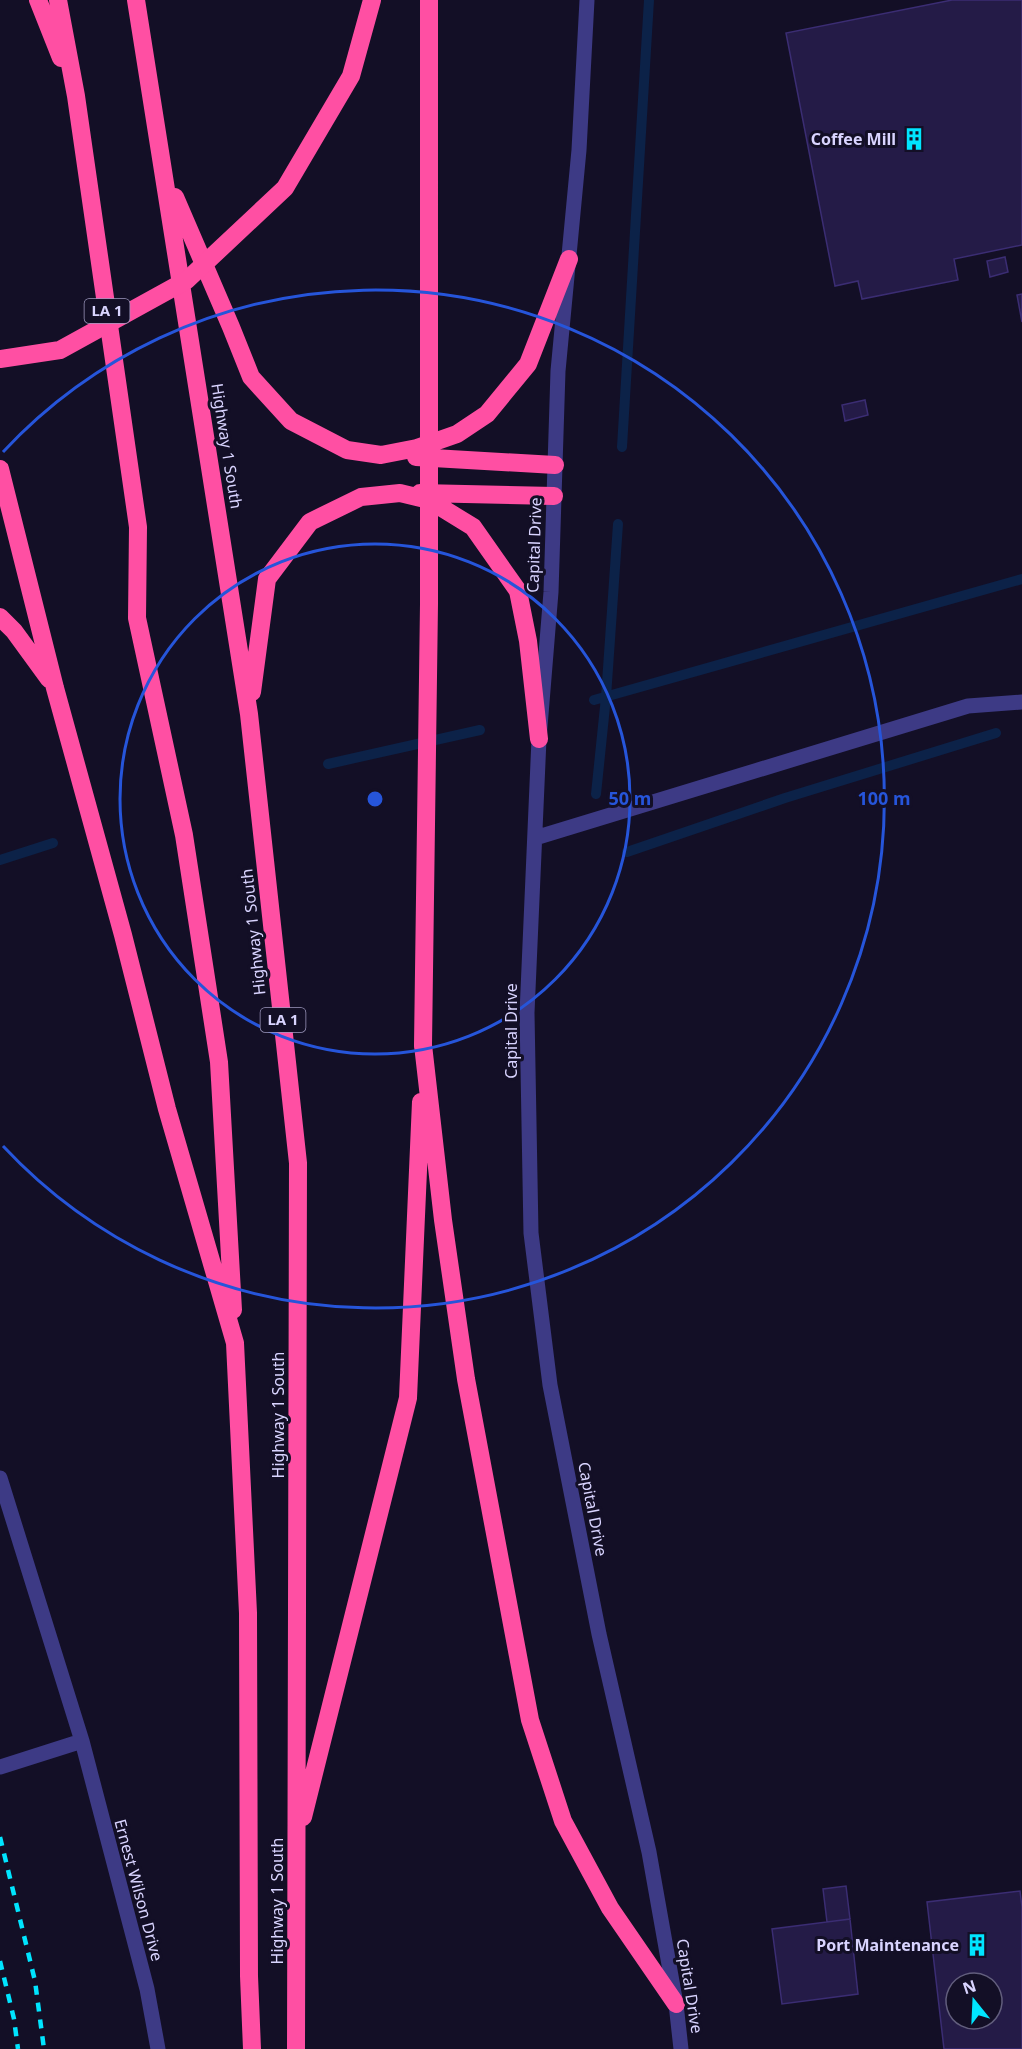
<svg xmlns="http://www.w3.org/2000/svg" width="1022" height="2049" font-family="'Noto Sans',sans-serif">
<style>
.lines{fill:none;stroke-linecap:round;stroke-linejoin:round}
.stream{stroke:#0c2248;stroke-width:10}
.building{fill:#241b47;stroke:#3b2d73;stroke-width:1.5;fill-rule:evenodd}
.minor{stroke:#3d3a85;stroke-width:15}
.highway{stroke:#ff4fa3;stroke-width:18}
.rail{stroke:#00e5ff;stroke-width:4.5;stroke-dasharray:9 8;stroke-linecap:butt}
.highway-bridge{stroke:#ff4fa3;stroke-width:18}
.ring{fill:none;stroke:#2655da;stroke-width:3}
.labels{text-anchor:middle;stroke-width:6;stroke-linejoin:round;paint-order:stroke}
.shield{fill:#130f26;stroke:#9e99be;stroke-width:1.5}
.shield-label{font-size:15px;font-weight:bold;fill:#d9d4ff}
.poi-label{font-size:16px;font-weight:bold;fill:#d9d4ff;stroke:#130f26;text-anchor:end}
.street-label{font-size:16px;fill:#d9d4ff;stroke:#130f26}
.centre{fill:#2655da;stroke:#130f26;stroke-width:3}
.ring-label{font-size:18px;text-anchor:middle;font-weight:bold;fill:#2655da;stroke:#130f26;stroke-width:6;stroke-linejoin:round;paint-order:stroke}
</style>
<rect width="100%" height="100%" fill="#130f26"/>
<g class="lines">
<path class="stream" d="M622,447L649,0
M594,700L1022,579
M328,764L480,730
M596,794L606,697L618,524
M627,852L785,798L996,733
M0,860L53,843"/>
</g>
<path class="building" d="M952,0H1022V245L954,259L958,280L862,299L858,281L835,286L786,33Z
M1005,257L1008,272L990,277L987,261Z
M1022,294V322L1017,295Z
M865,400L868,415L845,421L842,405Z
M846,1886L850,1919L827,1922L823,1889Z
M1020,1891L1022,1907V2049H944L927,1902ZM956,1983H992V2019H956Z
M850,1919L858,1994L782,2004L772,1929Z"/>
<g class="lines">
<path class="minor" d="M587,0L579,150L558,371L551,592L539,739L527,1013L531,1233L550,1385L599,1634L649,1852L676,2004L681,2049
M535,838L968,706L1022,702
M0,1478L82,1741L147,1989L158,2049
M0,1767L82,1741"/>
<path class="highway" d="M38,0L61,58
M58,0L76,96L138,527L137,618L184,835L219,1062L233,1310
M136,0L249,714L298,1163L296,2049
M175,197L231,327L251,377L291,421L347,450L381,455L417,448L457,434L487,414L528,364L569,259
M416,457L555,465
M0,469L55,688L123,935L167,1109L235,1343L248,1613L249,1976L252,2049
M420,493L554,496
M0,617L14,631L49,679
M252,692L267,579L310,522L361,497L400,493L429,500L473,527L518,591L528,641L539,739
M423,1045L443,1220L466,1379L530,1720L563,1821L610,1908L676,2004
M303,1817L408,1398L421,1102"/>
<path class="rail" d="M0,1837L35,1981L44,2049
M0,1961L14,2019L18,2049"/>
<path class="highway-bridge" d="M0,359L60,350L187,280L285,188L351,76L372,0
M423,1045L429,604V0"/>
</g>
<g class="ring">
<circle cx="375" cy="799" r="255"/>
<path d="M3 452A509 509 0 1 1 3 1146"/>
</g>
<defs>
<g id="building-bare" transform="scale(1.8)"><path d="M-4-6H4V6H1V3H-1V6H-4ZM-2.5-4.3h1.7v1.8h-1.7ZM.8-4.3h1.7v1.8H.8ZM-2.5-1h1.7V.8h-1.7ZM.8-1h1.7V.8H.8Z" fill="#00e5ff" stroke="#130f26" stroke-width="2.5" paint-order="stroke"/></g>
</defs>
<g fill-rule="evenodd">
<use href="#building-bare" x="914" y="139"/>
<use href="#building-bare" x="977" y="1945"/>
</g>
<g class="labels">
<g class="shield">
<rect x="84.5" y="299" width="45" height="24" rx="4.5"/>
<rect x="260.5" y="1008" width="45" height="24" rx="4.5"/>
</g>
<g class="shield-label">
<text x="107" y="316">LA 1</text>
<text x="283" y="1025">LA 1</text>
</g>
<g class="poi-label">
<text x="896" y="145">Coffee Mill</text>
<text x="959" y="1951">Port Maintenance</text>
</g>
<g class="street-label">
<text transform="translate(227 446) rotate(81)" y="6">Highway 1 South</text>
<text transform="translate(534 545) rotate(-88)" y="6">Capital Drive</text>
<text transform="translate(253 932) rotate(-96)" y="6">Highway 1 South</text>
<text transform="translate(511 1031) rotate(-90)" y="6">Capital Drive</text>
<text transform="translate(278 1415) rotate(-90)" y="6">Highway 1 South</text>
<text transform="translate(593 1509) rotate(79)" y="6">Capital Drive</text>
<text transform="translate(139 1890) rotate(75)" y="6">Ernest Wilson Drive</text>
<text transform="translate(277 1901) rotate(-90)" y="6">Highway 1 South</text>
<text transform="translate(690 1986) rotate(81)" y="6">Capital Drive</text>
</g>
</g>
<circle cx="375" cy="799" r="9" class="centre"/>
<g class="ring-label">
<text x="630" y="805">50 m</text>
<text x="884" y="805">100 m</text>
</g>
<g transform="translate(974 2001) rotate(342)"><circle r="28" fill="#130f26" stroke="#625e7d" stroke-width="1.5"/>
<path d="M0-4.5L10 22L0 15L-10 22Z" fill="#00e5ff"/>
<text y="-9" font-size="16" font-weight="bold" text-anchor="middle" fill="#d9d4ff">N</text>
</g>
</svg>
